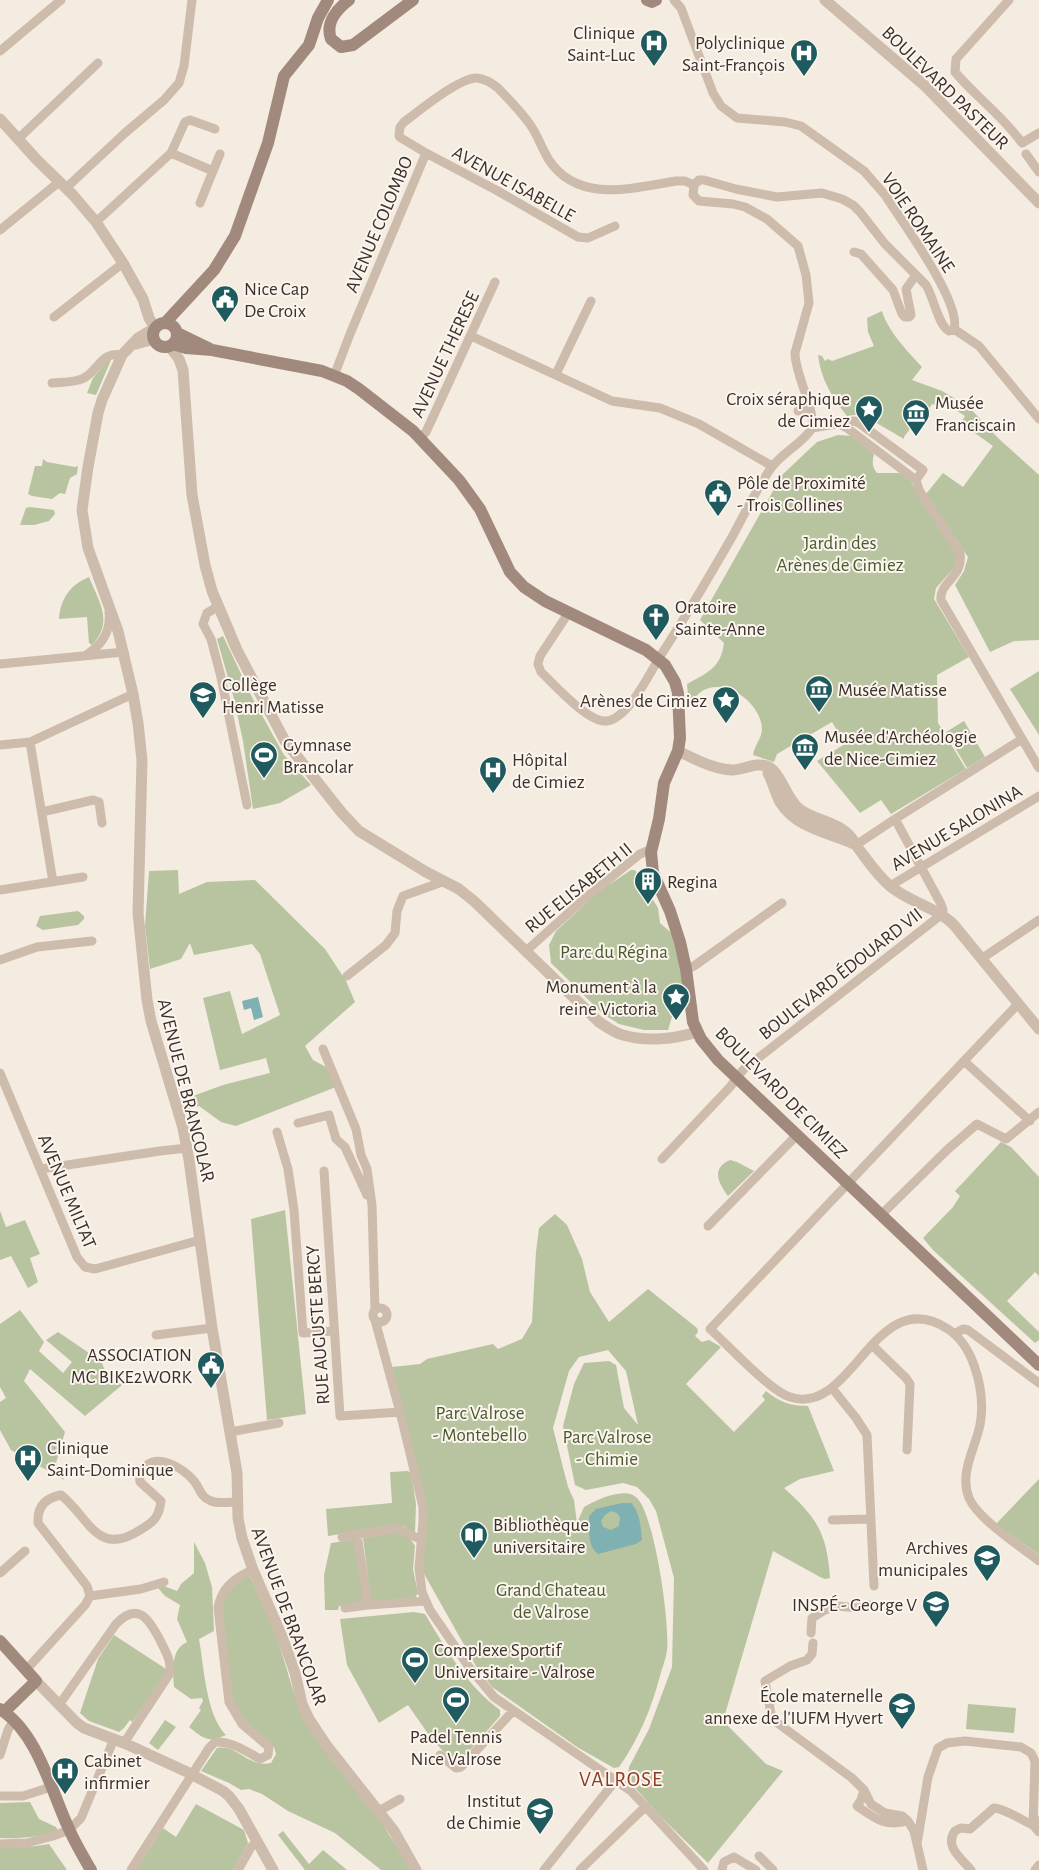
<svg xmlns="http://www.w3.org/2000/svg" width="1039" height="1870" font-family="'Alegreya Sans',sans-serif">
<style>
.green{fill:#b8c4a0}
.water{fill:#7fb0b2;fill-rule:evenodd}
.lines{fill:none;stroke-linecap:round;stroke-linejoin:round}
.minor{stroke:#cdbbac;stroke-width:9}
.tertiary{stroke:#cdbbac;stroke-width:11}
.secondary{stroke:#a18a7d;stroke-width:12}
.labels{text-anchor:middle;stroke-width:4;stroke-linejoin:round;paint-order:stroke}
.poi-label{font-size:19px;fill:#3b302b;stroke:#fbf5ee;text-anchor:start}
.street-label{font-size:19px;fill:#3b302b;stroke:#fbf5ee}
.park-label{font-size:19px;fill:#4a5a2e;stroke:#fbf5ee}
.quarter-label{font-size:21px;letter-spacing:1px;fill:#8c3b22;stroke:#fbf5ee}
</style>
<rect width="100%" height="100%" fill="#f4ebe1"/>
<path class="green" d="M882,311C887,330 909,353 922,367L912,380L942,391L968,406L999,439L1039,475V640L1014,641L990,652L955,585L964,571L968,557L926,494L943,473L963,487L993,446L961,423L965,416L940,400L937,401L935,405L932,404L928,410L925,408L904,437V439L861,414L847,416C832,397 821,380 818,355L822,356L825,361L828,359L832,361L874,346L868,332L867,318Z
M109,359L111,360L96,395L87,393L93,378Z
M838,435L852,436L874,454C872,461 872,467 877,473H900L911,481L917,494L958,556L954,568L936,588L934,599L969,657L937,675L938,723L966,769L891,814L881,800L860,813L817,761L845,744L832,722L777,754L774,762L753,755C755,742 765,737 761,722C752,690 703,669 689,709L687,684C707,673 721,668 724,643L700,620L782,475L817,442Z
M43,459L47,462L75,467L78,466L77,474L70,478L65,494L60,493L52,499L32,496L28,494L35,466H42Z
M30,507L54,510L55,514L49,521L34,525H20L26,508Z
M89,577C99,602 114,622 92,645L89,643L87,617L59,619C60,599 71,584 89,577Z
M223,636L253,699L284,755L311,785L280,803L253,809L243,741L233,695L217,639Z
M1039,671V735L1010,689Z
M964,721L985,757L967,768L946,732Z
M178,870L179,894L207,882L255,880L325,949L346,981L355,1002L305,1046L313,1060L326,1067L336,1087L236,1126L221,1122L199,1106L185,1111L182,1100L223,1085L270,1073L266,1058L220,1070L203,998L230,991L242,1034L280,1015L260,954L252,944L194,955L190,943L181,959L150,969L145,926L149,871Z
M631,870H635L658,908L660,923L675,936L683,971L682,1014L672,1017L668,1030H644L619,1024L603,1014L551,963L549,945L556,931L598,892Z
M78,911L84,916V919L78,925L43,930L36,926L40,916Z
M1001,1142L1011,1147L1039,1177V1276L1035,1272L1007,1301L1039,1332V1340L1035,1343L933,1250L923,1238L953,1207L960,1196L955,1191Z
M730,1160L737,1162L754,1171L728,1196C719,1183 710,1169 730,1160Z
M285,1210L306,1414L267,1420L251,1219Z
M0,1211L6,1227L25,1220L40,1254L30,1258L38,1282L28,1288L11,1256L0,1260Z
M555,1214L567,1225L582,1259L590,1292L609,1322L648,1289L697,1328L698,1332L695,1336L702,1342L709,1340L721,1347L686,1384L734,1432L765,1400L762,1396L766,1391C779,1402 791,1406 808,1406L834,1471L800,1479L784,1488C817,1518 827,1533 830,1578L825,1579L820,1577L773,1551L723,1721L766,1764L783,1771L708,1863L659,1815L631,1783L628,1773L629,1767L649,1729L672,1667L674,1578L656,1511L649,1499L637,1487L623,1483L586,1490L575,1485L563,1426L574,1384L584,1363L609,1361L616,1365L624,1408L638,1425L626,1371L608,1350L579,1357L569,1371L553,1428L568,1487L574,1500L577,1523L584,1507C596,1500 625,1486 637,1498C655,1516 670,1624 667,1650C666,1659 662,1668 660,1676C651,1709 639,1739 619,1767L614,1768L577,1747L492,1687L476,1666L423,1572L425,1510L392,1367L420,1364L427,1359L493,1344L498,1349L522,1339L532,1322L536,1252L539,1228Z
M20,1310L44,1342L39,1351L63,1373L72,1362L46,1340L58,1332L101,1361L106,1373L122,1385L85,1416L30,1369L24,1381L65,1432L56,1463L64,1480L11,1450L0,1430V1402L6,1398L0,1387V1324Z
M408,1471L411,1473L416,1504L415,1533L413,1534L405,1526L398,1525L328,1536L326,1509L392,1503L390,1472Z
M1039,1479V1555L996,1524Z
M400,1531L410,1538L415,1546L413,1569L418,1593L415,1598L371,1601L363,1538Z
M356,1539L363,1601L362,1603L339,1606L338,1610H325L324,1575L331,1543Z
M194,1542L205,1563L212,1587L214,1631L199,1639C204,1667 206,1715 226,1735C208,1743 204,1739 189,1727L201,1710L199,1708L203,1701L202,1698L191,1699L174,1687C173,1671 170,1650 187,1642L177,1619L180,1605L165,1596L158,1588L164,1586L177,1591L181,1584L194,1573Z
M245,1576L250,1577L277,1637L296,1700L375,1813L412,1870H381L335,1833L288,1811L262,1794L249,1789L241,1790L229,1783L201,1771L217,1748C238,1744 247,1768 271,1763L276,1754L274,1747L269,1741L249,1726L233,1705L221,1598Z
M414,1612L425,1614C446,1649 467,1686 500,1710V1716L462,1759L454,1763L431,1738L408,1705L379,1723L347,1665L340,1619Z
M114,1635L166,1669V1674L132,1722L130,1720L124,1728L119,1732L89,1721L80,1713L98,1659Z
M968,1704L1016,1708L1014,1733L966,1729Z
M165,1720L176,1727L158,1750L149,1743Z
M30,1802L39,1819L56,1827L58,1831C38,1837 21,1839 0,1838V1803Z
M196,1804L244,1830L248,1843L233,1870H136L163,1828L176,1837Z
M283,1831L309,1864L323,1850L347,1870H305L278,1835Z
M49,1844L67,1870H0V1848L29,1847Z"/>
<path class="water" d="M258,997L263,1017L254,1020L251,1008L244,1010L242,1001Z
M622,1503H631C640,1512 641,1528 642,1540L636,1544L598,1554C587,1546 589,1529 589,1516L596,1509ZM611,1511L617,1513L620,1517L619,1526L611,1530L603,1527L601,1521L605,1515Z"/>
<g class="lines">
<path class="minor" d="M674,0L681,8L713,93L721,106L737,118L785,122L801,126L864,171L885,195C901,220 962,303 954,329
M1009,0L956,59L955,72C976,97 1003,116 1022,143L1039,133
M0,51L61,0
M18,139L98,63
M171,153L213,171L200,203
M426,153L496,190L578,237L588,238L615,226
M1026,154L1039,172
M213,171L220,154
M694,185L699,180H704L736,189L777,197L822,193L842,199L853,205L860,212L885,244L926,285C934,298 938,325 949,331L954,329
M694,185L693,195L699,201L733,204L745,207L767,219L798,246L806,275L809,303L795,353C795,375 816,411 812,428
M66,188L125,133L164,100L179,83L184,66L192,0
M96,222L171,153L185,122L190,120L215,129
M0,230L59,182
M854,252L861,254L893,290L902,314L905,317H909L911,315L906,289L916,275
M54,317L123,263
M954,329L979,346L1039,419
M471,336L612,401L660,408L699,424L772,466
M556,374L591,301
M334,376L350,334L426,153L401,138L399,136L400,127L404,122C419,111 460,77 477,78C485,79 492,83 498,88C509,100 522,112 531,126C538,136 542,149 549,160C578,204 633,188 676,181H685L694,185
M52,383C63,382 74,383 84,378C100,369 101,351 122,355
M798,411L809,410
M839,424L847,428L916,480L919,490L960,553C964,577 939,582 941,600L1039,768
M812,428L854,421L859,423L923,470L916,480
M420,438L426,432L495,282
M219,606L207,613L203,624L211,639L221,677L247,805
M569,612L540,656L538,664L541,672C555,685 588,723 607,721C629,718 650,672 661,655C686,616 709,577 732,537C744,515 755,492 769,471C780,453 803,444 812,428
M86,655C102,645 111,632 109,612
M0,664L124,652
M30,742L53,882
M0,745L30,742L133,694
M42,812L93,800L99,802L102,823
M856,845L895,819L1022,739
M890,886L1039,796
M0,890L83,877
M526,951L584,899L640,854L647,851L651,852
M981,959L1039,920
M0,960L37,947L92,941
M686,969L694,966L782,903
M347,976L386,945L395,933L397,911L403,896L445,881
M1018,1004L710,1329C728,1345 770,1391 790,1397C853,1418 874,1281 948,1329C960,1337 969,1351 974,1365C981,1385 984,1404 980,1425C975,1449 959,1473 969,1498C978,1519 1021,1547 1039,1561
M323,1049L356,1129L361,1155L367,1169L372,1205L375,1310
M964,1061L1030,1121
M0,1073L77,1257L85,1267L95,1269L200,1240
M298,1123L329,1115L336,1139L345,1147L367,1195
M277,1132L288,1169L294,1210L303,1333L333,1331
M662,1159L730,1087L743,1070L941,915L943,910L941,904L895,819
M41,1169L160,1151L187,1148
M324,1171L340,1416L400,1412
M881,1215L947,1150L977,1124L1006,1139L1039,1112
M708,1226L797,1135
M373 1315a7 7 0 1 1 14 0a7 7 0 1 1-14 0Z
M375,1320L400,1412L423,1507V1521L419,1568L422,1592L430,1610L469,1667L494,1697L631,1791L704,1870
M954,1334L963,1329L968,1330L1039,1383
M156,1335L212,1328
M872,1345L906,1378L910,1384L907,1450
M832,1388L856,1418L867,1435L874,1586
M230,1432L279,1423
M832,1520L871,1519
M357,1535L368,1605
M342,1537L396,1528C406,1530 412,1537 421,1539
M0,1573L25,1551
M90,1596L141,1589L164,1582
M345,1608L368,1605L425,1601
M811,1633L812,1618L825,1610L838,1606L857,1608L869,1605
M813,1643L812,1654L807,1660L790,1666L765,1681L772,1719L852,1778L864,1790L871,1804L885,1813L902,1816L908,1821
M26,1670L85,1605L90,1596L87,1586L38,1523C37,1507 45,1498 61,1495C89,1517 97,1558 140,1530C154,1522 159,1517 161,1501L140,1482C139,1476 141,1470 147,1465C161,1454 185,1470 194,1481C200,1488 200,1497 211,1501C218,1504 230,1502 238,1502
M59,1705L116,1624C138,1601 149,1619 160,1640C166,1653 171,1659 170,1673L124,1743
M0,1755L8,1730L13,1721
M440,1755L456,1768L461,1767L513,1711
M864,1790L861,1800L857,1806C876,1819 885,1827 908,1821L914,1831L923,1870
M0,1796H23L51,1787
M379,1811L400,1799
M1036,1820L1033,1825L1039,1832
M0,1844L27,1843L53,1836L69,1830L81,1818L114,1739
M917,1844L928,1777L938,1748L947,1743L965,1741L1021,1747L1031,1753L1035,1761L1033,1825C1021,1820 1006,1809 994,1808L970,1829L961,1828L955,1831C944,1846 961,1858 971,1870
M759,1856L773,1870
M131,1870L209,1748L215,1742C231,1741 246,1751 260,1759L268,1755L269,1747L242,1724L229,1702L218,1608C221,1588 235,1577 253,1570
M238,1870L251,1847L257,1841
M544,1870L616,1780
M580,1870L646,1806
M722,1870L724,1862L734,1857L756,1870
M1035,1870L1039,1865"/>
<path class="tertiary" d="M825,0L924,85L1039,203
M0,119L37,160L73,195L96,222L123,263L143,299L149,318L155,328L138,338L122,355L102,400L98,413L88,467L82,510L88,548L118,631L133,694L138,723L142,760L138,913L147,1000L151,1021L183,1128L189,1160L212,1328L237,1473L238,1518L242,1538L253,1570L283,1639L295,1673L302,1704L309,1719L327,1746L394,1831L416,1870
M136,344L154,339
M169,346L179,359L183,370L192,495L205,565L212,591L237,650L285,741L342,813L359,831L426,872L459,889L475,902L599,1022C607,1027 614,1033 623,1035C646,1042 675,1039 697,1032
M678,751C695,759 713,769 732,770C744,770 757,761 769,767C780,773 786,796 797,807C811,820 833,820 847,833C852,837 855,843 858,848C868,861 877,875 890,886C909,902 936,907 954,925L1039,1029
M768,773C773,782 775,793 780,802C797,829 828,832 854,844
M36,1681L77,1723L84,1728L124,1743L187,1772L223,1791L229,1796L239,1809L273,1870"/>
<path class="secondary" d="M349,0C337,9 325,23 331,39L341,47L353,45L413,0
M647,0L652,2L656,0
M153 335a12 12 0 1 1 24 0a12 12 0 1 1-24 0Z
M165,323L214,270L235,236L268,143L284,76L309,45L318,18L328,0
M177,333L210,349
M173,344L186,348L212,350L322,371L347,381L359,389L413,431L459,480L480,509L510,572L524,587L545,601L646,650L665,665L675,682L678,693L680,738L678,751L664,783L659,819L651,852L653,873L670,911L680,942L686,969L693,1022L701,1039L718,1060L1039,1365
M0,1641L36,1681L4,1712
M0,1709C38,1733 51,1791 69,1829C75,1843 83,1856 91,1870"/>
</g>
<defs>
<g id="hospital-pin" transform="scale(1.4375)"><path d="M0 17L-7.5 6A9.5 9.5 0 1 1 7.5 6Z" fill="#1f5a5e" stroke="#fbf5ee"/><path d="M-5-5h3v3.5h4V-5h3V5h-3V1.5h-4V5h-3Z" fill="#fff"/></g>
<g id="civic-pin" transform="scale(1.4375)"><path d="M0 17L-7.5 6A9.5 9.5 0 1 1 7.5 6Z" fill="#1f5a5e" stroke="#fbf5ee"/><path d="M-.6-6.5H3V-4.5H.6V-3L4-1V1h2V6H-6V1h2V-1L-.6-3ZM-1.2 2.5V6h2.4V2.5Z" fill="#fff"/></g>
<g id="sight-pin" transform="scale(1.4375)"><path d="M0 17L-7.5 6A9.5 9.5 0 1 1 7.5 6Z" fill="#1f5a5e" stroke="#fbf5ee"/><path d="M0-6L1.8-2.2L6-1.7L2.9 1.2L3.7 5.4L0 3.3L-3.7 5.4L-2.9 1.2L-6-1.7L-1.8-2.2Z" fill="#fff"/></g>
<g id="museum-pin" transform="scale(1.4375)"><path d="M0 17L-7.5 6A9.5 9.5 0 1 1 7.5 6Z" fill="#1f5a5e" stroke="#fbf5ee"/><path d="M0-6L6-3V-2H-6V-3ZM-5-1h2V3h-2ZM-1-1h2V3h-2ZM3-1h2V3H3ZM-6 4H6V6H-6Z" fill="#fff"/></g>
<g id="church-pin" transform="scale(1.4375)"><path d="M0 17L-7.5 6A9.5 9.5 0 1 1 7.5 6Z" fill="#1f5a5e" stroke="#fbf5ee"/><path d="M-1.2-6h2.4v3.5h3.3v2.4h-3.3V6h-2.4V-.1h-3.3v-2.4h3.3Z" fill="#fff"/></g>
<g id="school-pin" transform="scale(1.4375)"><path d="M0 17L-7.5 6A9.5 9.5 0 1 1 7.5 6Z" fill="#1f5a5e" stroke="#fbf5ee"/><path d="M0-5L7-2L0 1L-7-2ZM-4 1L0 2.5L4 1V4Q0 6-4 4Z" fill="#fff"/></g>
<g id="stadium-pin" transform="scale(1.4375)"><path d="M0 17L-7.5 6A9.5 9.5 0 1 1 7.5 6Z" fill="#1f5a5e" stroke="#fbf5ee"/><path d="M0-5a6.5 5 0 1 0 0 10a6.5 5 0 1 0 0-10ZM-3.5-1.8h7v3.6h-7Z" fill="#fff"/></g>
<g id="building-pin" transform="scale(1.4375)"><path d="M0 17L-7.5 6A9.5 9.5 0 1 1 7.5 6Z" fill="#1f5a5e" stroke="#fbf5ee"/><path d="M-4-6H4V6H1V3H-1V6H-4ZM-2.5-4.3h1.7v1.8h-1.7ZM.8-4.3h1.7v1.8H.8ZM-2.5-1h1.7V.8h-1.7ZM.8-1h1.7V.8H.8Z" fill="#fff"/></g>
<g id="library-pin" transform="scale(1.4375)"><path d="M0 17L-7.5 6A9.5 9.5 0 1 1 7.5 6Z" fill="#1f5a5e" stroke="#fbf5ee"/><path d="M-6-4Q-3-5.5-.7-3.5V5Q-3 3-6 4ZM6-4Q3-5.5 .7-3.5V5Q3 3 6 4Z" fill="#fff"/></g>
<g id="university-pin" transform="scale(1.4375)"><path d="M0 17L-7.5 6A9.5 9.5 0 1 1 7.5 6Z" fill="#1f5a5e" stroke="#fbf5ee"/><path d="M0-5L7-2L0 1L-7-2ZM-4 1L0 2.5L4 1V4Q0 6-4 4Z" fill="#fff"/></g>
</defs>
<g fill-rule="evenodd">
<use href="#hospital-pin" x="654" y="43"/>
<use href="#hospital-pin" x="804" y="53"/>
<use href="#civic-pin" x="225" y="299"/>
<use href="#sight-pin" x="869" y="409"/>
<use href="#museum-pin" x="916" y="413"/>
<use href="#civic-pin" x="718" y="493"/>
<use href="#church-pin" x="656" y="617"/>
<use href="#museum-pin" x="819" y="689"/>
<use href="#school-pin" x="203" y="695"/>
<use href="#sight-pin" x="726" y="700"/>
<use href="#museum-pin" x="805" y="747"/>
<use href="#stadium-pin" x="264" y="755"/>
<use href="#hospital-pin" x="493" y="770"/>
<use href="#building-pin" x="648" y="881"/>
<use href="#sight-pin" x="676" y="997"/>
<use href="#civic-pin" x="211" y="1365"/>
<use href="#hospital-pin" x="28" y="1458"/>
<use href="#library-pin" x="474" y="1535"/>
<use href="#university-pin" x="987" y="1558"/>
<use href="#university-pin" x="936" y="1604"/>
<use href="#stadium-pin" x="415" y="1660"/>
<use href="#stadium-pin" x="456" y="1700"/>
<use href="#school-pin" x="902" y="1706"/>
<use href="#hospital-pin" x="65" y="1771"/>
<use href="#university-pin" x="540" y="1811"/>
</g>
<g class="labels">
<g class="poi-label">
<text x="635" y="39" text-anchor="end">Clinique<tspan x="635" dy="22">Saint-Luc</tspan></text>
<text x="785" y="49" text-anchor="end">Polyclinique<tspan x="785" dy="22">Saint-François</tspan></text>
<text x="244" y="295">Nice Cap<tspan x="244" dy="22">De Croix</tspan></text>
<text x="850" y="405" text-anchor="end">Croix séraphique<tspan x="850" dy="22">de Cimiez</tspan></text>
<text x="935" y="409">Musée<tspan x="935" dy="22">Franciscain</tspan></text>
<text x="737" y="489">Pôle de Proximité<tspan x="737" dy="22">- Trois Collines</tspan></text>
<text x="675" y="613">Oratoire<tspan x="675" dy="22">Sainte-Anne</tspan></text>
<text x="222" y="691">Collège<tspan x="222" dy="22">Henri Matisse</tspan></text>
<text x="838" y="696">Musée Matisse</text>
<text x="707" y="707" text-anchor="end">Arènes de Cimiez</text>
<text x="824" y="743">Musée d'Archéologie<tspan x="824" dy="22">de Nice-Cimiez</tspan></text>
<text x="283" y="751">Gymnase<tspan x="283" dy="22">Brancolar</tspan></text>
<text x="512" y="766">Hôpital<tspan x="512" dy="22">de Cimiez</tspan></text>
<text x="667" y="888">Regina</text>
<text x="657" y="993" text-anchor="end">Monument à la<tspan x="657" dy="22">reine Victoria</tspan></text>
<text x="192" y="1361" text-anchor="end">ASSOCIATION<tspan x="192" dy="22">MC BIKE2WORK</tspan></text>
<text x="47" y="1454">Clinique<tspan x="47" dy="22">Saint-Dominique</tspan></text>
<text x="493" y="1531">Bibliothèque<tspan x="493" dy="22">universitaire</tspan></text>
<text x="968" y="1554" text-anchor="end">Archives<tspan x="968" dy="22">municipales</tspan></text>
<text x="917" y="1611" text-anchor="end">INSPÉ - George V</text>
<text x="434" y="1656">Complexe Sportif<tspan x="434" dy="22">Universitaire - Valrose</tspan></text>
<text x="883" y="1702" text-anchor="end">École maternelle<tspan x="883" dy="22">annexe de l'IUFM Hyvert</tspan></text>
<text x="456" y="1743" text-anchor="middle">Padel Tennis<tspan x="456" dy="22">Nice Valrose</tspan></text>
<text x="84" y="1767">Cabinet<tspan x="84" dy="22">infirmier</tspan></text>
<text x="521" y="1807" text-anchor="end">Institut<tspan x="521" dy="22">de Chimie</tspan></text>
</g>
<g class="street-label">
<text transform="translate(946 87) rotate(44)" y="7">BOULEVARD PASTEUR</text>
<text transform="translate(514 183) rotate(29)" y="7">AVENUE ISABELLE</text>
<text transform="translate(919 222) rotate(56)" y="7">VOIE ROMAINE</text>
<text transform="translate(378 224) rotate(-67)" y="7">AVENUE COLOMBO</text>
<text transform="translate(444 354) rotate(-65)" y="7">AVENUE THERESE</text>
<text transform="translate(956 827) rotate(-31)" y="7">AVENUE SALONINA</text>
<text transform="translate(578 887) rotate(-39)" y="7">RUE ELISABETH II</text>
<text transform="translate(840 973) rotate(-38)" y="7">BOULEVARD ÉDOUARD VII</text>
<text transform="translate(187 1090) rotate(76)" y="7">AVENUE DE BRANCOLAR</text>
<text transform="translate(782 1092) rotate(45)" y="7">BOULEVARD DE CIMIEZ</text>
<text transform="translate(68 1191) rotate(67)" y="7">AVENUE MILTAT</text>
<text transform="translate(317 1325) rotate(-94)" y="7">RUE AUGUSTE BERCY</text>
<text transform="translate(290 1616) rotate(70)" y="7">AVENUE DE BRANCOLAR</text>
</g>
<g class="park-label">
<text x="840" y="549">Jardin des<tspan x="840" dy="22">Arènes de Cimiez</tspan></text>
<text x="614" y="958">Parc du Régina</text>
<text x="480" y="1419">Parc Valrose<tspan x="480" dy="22">- Montebello</tspan></text>
<text x="607" y="1443">Parc Valrose<tspan x="607" dy="22">- Chimie</tspan></text>
<text x="551" y="1596">Grand Chateau<tspan x="551" dy="22">de Valrose</tspan></text>
</g>
<g class="quarter-label">
<text x="621" y="1786">VALROSE</text>
</g>
</g>
</svg>
